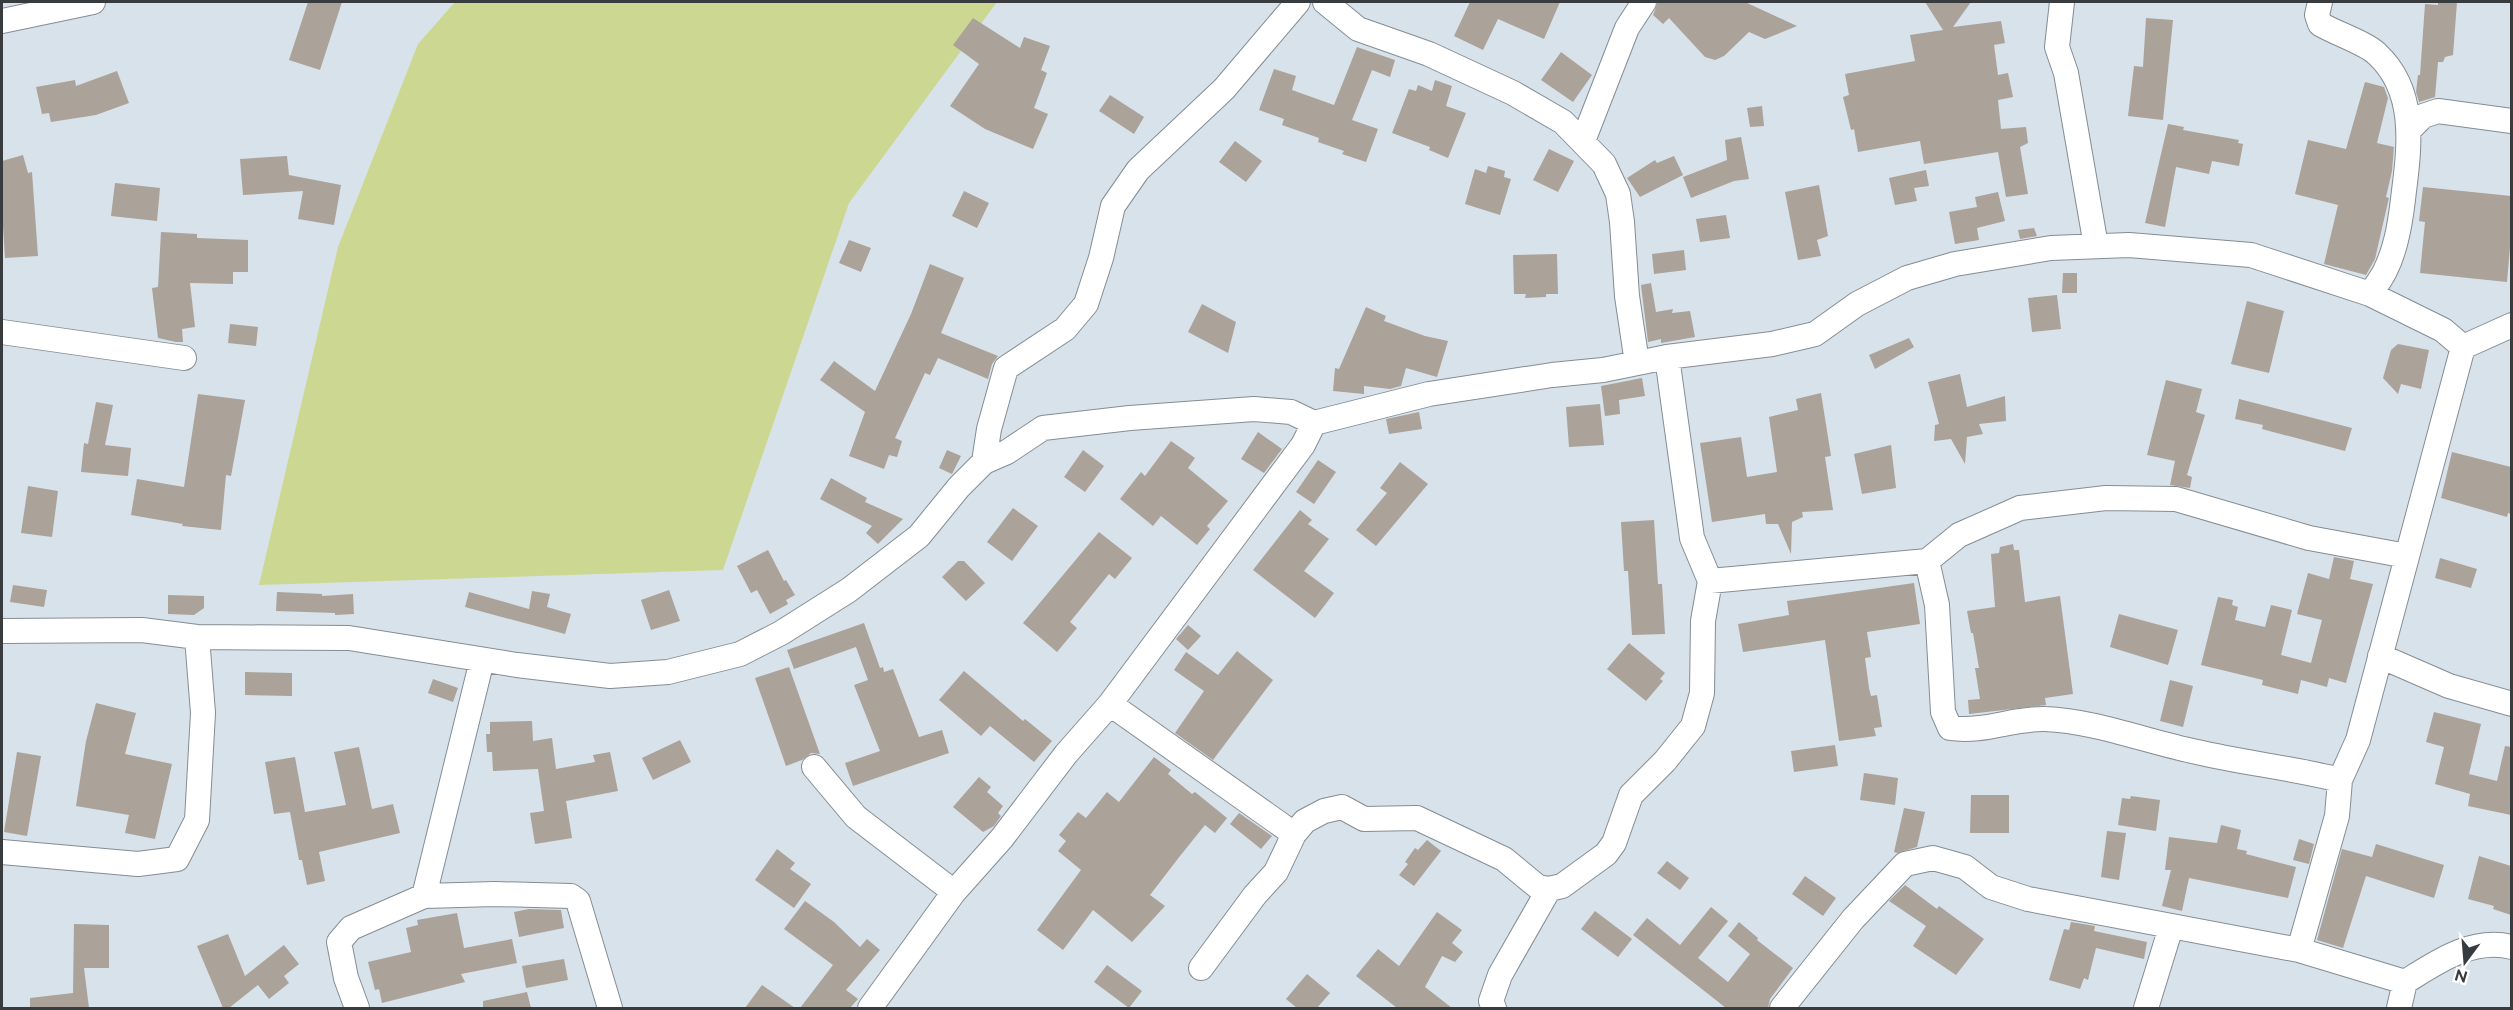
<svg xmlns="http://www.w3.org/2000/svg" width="2513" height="1010" font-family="Raleway,sans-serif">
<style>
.green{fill:#ccd891}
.building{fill:#aba29a}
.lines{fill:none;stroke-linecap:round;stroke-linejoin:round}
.minor-casing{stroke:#848d95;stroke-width:26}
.minor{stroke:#fff;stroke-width:24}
</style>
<rect width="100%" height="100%" fill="#d8e2ea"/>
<path class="green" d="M455,2H997L849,203L723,570L259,585L338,247L418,44Z"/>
<path class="building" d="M308,2H342L320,70L289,60Z
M1470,2H1560L1544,39L1498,19L1483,50L1454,36Z
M1658,2H1745L1797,26L1765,39L1749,32L1724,56L1715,60L1705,57L1669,18L1663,24L1653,15Z
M1925,2H1971L1953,27L2001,21L2005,43L1994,45L1998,75L2008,73L2013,97L1998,100L2001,129L2026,127L2028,143L2020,147L2028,194L2006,197L1998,152L1924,164L1920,141L1858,152L1854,129L1851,130L1843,97L1849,95L1845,74L1915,61L1910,35L1943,30Z
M2438,2H2457L2453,55L2445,57L2443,62H2438L2435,97L2419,102L2416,92L2418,75H2420L2425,4L2438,5Z
M973,18L1020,48L1024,37L1050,46L1041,70L1047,73L1034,108L1048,114L1033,149L985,129L950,106L979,64L953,45Z
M2146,18L2173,20L2163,120L2128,116L2134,66L2143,67Z
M1357,47L1395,60L1390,77L1372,70L1352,120L1378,129L1366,162L1342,154L1344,151L1318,142L1319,138L1282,125L1284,119L1259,110L1274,69L1296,76L1292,90L1334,105Z
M1561,52L1592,75L1573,102L1541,80Z
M117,71L129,103L96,115L51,122L49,113L42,114L36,87L75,80L76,86Z
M1435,80L1452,86L1446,106L1466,113L1448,158L1429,150L1430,147L1392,133L1409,89L1416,91L1418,85L1432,91Z
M2365,82L2384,87L2385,90L2388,98L2377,143L2394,147L2392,171L2386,197L2389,198L2388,202L2375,259L2366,275L2324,264L2338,205L2295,194L2308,140L2346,149Z
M1110,95L1144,117L1134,134L1099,111Z
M1762,106L1764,126L1750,127L1747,108Z
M2168,124L2184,127L2183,130L2239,140L2238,143L2243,144L2239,166L2212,161L2209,174L2176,167L2165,227L2145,223Z
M1741,137L1749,179L1734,181L1691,198L1683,177L1727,160L1725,140Z
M1235,141L1262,161L1246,182L1219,162Z
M1549,149L1574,161L1558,192L1533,180Z
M23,155L28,173L32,172L38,256L5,258L2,211V161Z
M287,156L289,175L341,185L334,225L298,219L303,191L243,195L240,159Z
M1674,156L1683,175L1640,197L1627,178L1655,160L1657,163Z
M1488,166L1505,171L1504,177L1511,179L1500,215L1465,204L1475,169L1486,173Z
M1926,170L1929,186L1914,188L1917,201L1895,205L1889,178Z
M115,183L160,188L157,221L111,216Z
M1819,185L1828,236L1817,240L1821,256L1798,260L1785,192Z
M2423,187L2511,196V236L2507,282L2420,273L2425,222L2419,221Z
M964,191L989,203L977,228L952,216Z
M1998,192L2005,221L1977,228L1979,240L1955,244L1949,212L1977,207L1975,197Z
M1726,215L1730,238L1700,242L1696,219Z
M2034,228L2037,236L2020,239L2018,230Z
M161,232L197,234V238L248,240V272H233V284L190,283L195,327L182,329L183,342H176L158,338L152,288L158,287Z
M849,240L871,248L861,272L839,263Z
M1684,250L1686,270L1654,274L1652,254Z
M1557,254L1558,294H1546V297L1525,298L1526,294H1514L1513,255Z
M930,264L964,278L941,333L998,356L992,364L988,379L938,358L930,375L925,373L895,438L902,441L897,457L889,455L884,469L849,456L865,412L820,380L834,361L875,391L911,314Z
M2063,273H2077V293H2062Z
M1651,283L1656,312L1673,309L1672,313L1690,311L1695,337L1661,343V339L1648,342L1641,285Z
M2057,295L2061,329L2032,332L2028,298Z
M2247,301L2284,311L2269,373L2231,364Z
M1202,304L1236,322L1228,353L1188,332Z
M1366,307L1386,316L1384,321L1425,336L1448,341L1437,377L1406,368L1401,386L1390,389L1364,386V394L1333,391L1335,368L1339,369Z
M230,324L258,327L256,346L228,343Z
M1909,338L1914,347L1875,369L1869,355Z
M2398,344L2429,350L2421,389L2401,384L2398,394L2383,378L2391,350Z
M1960,374L1967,407L2005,396L2006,421L1979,424L1983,434L1967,437L1965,464L1951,439L1934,441L1935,425L1939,424L1928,382Z
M1642,378L1645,396L1619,400L1620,414L1605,416L1601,386Z
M2166,380L2202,389L2196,412L2205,415L2187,475L2192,477L2190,488L2170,485L2175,461L2147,455Z
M1821,393L1831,456L1825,457L1833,510L1802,512L1803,517L1792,522L1791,554L1778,524H1766L1765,514L1712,522L1700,443L1741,437L1747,477L1777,472L1769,417L1798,410L1796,399Z
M198,394L245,400L231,476L226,475L221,530L182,526L183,524L131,515L137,479L184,487Z
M2239,399L2352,428L2345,451L2262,429L2263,425L2235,419Z
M96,402L113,405L105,445L131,448L128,476L81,472L84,443L88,444Z
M1600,404L1604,445L1569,447L1566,407Z
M1419,412L1422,429L1389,434L1386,419Z
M1258,432L1282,449L1264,473L1241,459Z
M1171,441L1195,458L1188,468L1228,501L1207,526L1210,529L1197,545L1161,516L1153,526L1120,499L1141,472L1145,476Z
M1891,445L1896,488L1862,494L1854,454Z
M947,450L961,456L952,474L939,468Z
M1083,450L1104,466L1085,492L1064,477Z
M2452,452L2511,467V514L2508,513L2507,517L2441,498Z
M1318,460L1336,472L1314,504L1296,492Z
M1400,462L1428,484L1376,546L1356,530L1387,493L1380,488Z
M831,478L867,498L865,502L903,519L878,544L866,533L872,526L820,499Z
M28,486L58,491L52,537L21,533Z
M1013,508L1038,526L1012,561L987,542Z
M1300,510L1312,520L1308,524L1329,539L1304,571L1334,593L1315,618L1253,570Z
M1654,520L1658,584H1662L1665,634L1632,635L1628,571H1624L1621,522Z
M1099,532L1132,558L1115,579L1109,574L1070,622L1077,628L1057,652L1023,623Z
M2013,544L2014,550H2019L2025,602L2060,596L2073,694L2045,698L2046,705L1969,714L1968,700L1980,699L1975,668H1979L1973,633H1971L1967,611L1995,607L1991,554L1999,553L2000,547Z
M768,550L784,581L786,580L795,595L786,600L788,604L770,614L757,590L751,593L737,566Z
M2334,557L2354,561L2350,579L2373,584L2346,683L2329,678L2327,687L2301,680L2298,694L2262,685L2263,680L2201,665L2218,597L2233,600L2232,605L2238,607L2235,620L2265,627L2271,605L2292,610L2281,655L2311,663L2322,620L2297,614L2308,573L2329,579Z
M2440,558L2477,569L2471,588L2435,578Z
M958,561H964L985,583L966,601L942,577Z
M1914,583L1920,624L1867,632L1871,657L1865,658L1869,688L1871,696L1877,695L1882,727L1874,728L1876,736L1839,741L1825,640L1743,652L1738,624L1789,615L1787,601Z
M13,585L47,590L44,607L10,602Z
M669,590L680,621L651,630L641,600Z
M532,591L550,594L547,607L571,614L565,634L465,607L469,592L529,609Z
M277,592L322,594V596L353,594L354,614L335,615V613L276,611Z
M168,595L204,596V608L194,615L168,614Z
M2119,614L2178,630L2168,665L2110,647Z
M864,623L880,668L883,667L884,672L893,669L919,737L942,730L949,753L853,786L845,763L880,751L854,685L868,680L856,647L794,669L787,650Z
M1188,625L1201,636L1188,650L1176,639Z
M1629,643L1665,673L1660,679L1663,681L1646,701L1607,669Z
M1237,651L1273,680L1213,760L1175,733L1204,691L1174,670L1186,652L1218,675Z
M789,667L820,754L811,753L802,760L786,766L755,678Z
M964,671L1023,721L1025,719L1052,741L1034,762L990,726L981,736L939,700Z
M245,672L292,673V696L245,695Z
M433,679L458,688L453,702L428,693Z
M2170,680L2193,686L2183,727L2160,721Z
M96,703L136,713L125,754L172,764L155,839L125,833L129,815L76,806L86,741Z
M2434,712L2481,724L2469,774L2497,781L2505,746L2511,747V815L2468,806L2470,794L2435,784L2444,747L2426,742Z
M532,721L533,741L552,738L556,769L595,762L593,755L610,752L618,791L566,801L572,838L535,844L530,813L544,811L538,769L493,771L492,752H487L486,734H490V722Z
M680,740L691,762L653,780L642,758Z
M1835,745L1838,766L1794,772L1791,751Z
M359,747L372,809L393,804L400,833L319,852L325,881L307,885L302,860H299L290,812L274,814L265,762L295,757L305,812L346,805L334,752Z
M17,752L41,756L27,836L4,832Z
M1154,757L1171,770L1168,774L1192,794L1195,792L1227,818L1215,833L1205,825L1180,856L1150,895L1165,906L1132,942L1093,910L1063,950L1037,930L1081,870L1058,851L1066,841L1059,835L1078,812L1086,818L1107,792L1119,802Z
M1864,773L1898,778L1895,805L1860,800Z
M979,777L991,787L987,792L1003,806L998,813L1001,816L994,826L983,832L953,807Z
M1971,795H2009V833H1970Z
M2131,796L2160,800L2156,831L2118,825L2122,798L2130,799Z
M1904,808L1925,812L1917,847L1897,853L1894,852Z
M1239,813L1272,836L1261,849L1230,824Z
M2221,825L2241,830L2237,849L2247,851L2246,854L2296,867L2288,898L2189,878L2182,911L2162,906L2171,870H2165L2169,837L2217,843Z
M2107,831L2126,833L2119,880L2101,877Z
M2299,839L2314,844L2309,864L2293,860Z
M1427,840L1441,851L1414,886L1399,875L1408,864L1405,862L1415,848L1418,850Z
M2376,844L2444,865L2434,898L2366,876L2343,948L2317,940L2342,849L2372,857Z
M777,849L795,863L790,869L811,884L794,908L755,880Z
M2479,856L2511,866V915L2493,909L2494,906L2468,899Z
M1667,861L1689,878L1680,890L1657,873Z
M1805,876L1836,898L1823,916L1792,894Z
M1905,885L1937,909L1939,906L1984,939L1956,975L1913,946L1926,926L1889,901Z
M805,901L834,922L860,947L867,939L880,950L846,990L858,999L850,1008H800L833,965L784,929Z
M1711,907L1728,921L1698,958L1728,982L1750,954L1728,936L1739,922L1758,938L1757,940L1793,968L1770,999L1768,1008H1726L1633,935L1647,918L1680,945Z
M529,909L561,910L564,928L519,937L514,912Z
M1595,911L1632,939L1618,957L1581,929Z
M1437,912L1462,930L1452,943L1463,952L1455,962L1442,956L1425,987L1452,1008H1397L1356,976L1378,949L1399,966Z
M457,913L464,948L512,939L517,963L461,974L465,982L382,1003L379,989L375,990L368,962L411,952L406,928L418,925L417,920Z
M2071,922L2095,926L2094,931L2147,942L2144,959L2096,948L2088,980L2084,978L2080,989L2049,980L2064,929L2069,930Z
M74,924L109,925V968H84L89,1008H30V998L73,993Z
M228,934L245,976L284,945L299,964L284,976L289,983L269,999L258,985L229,1008H223L197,946Z
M564,959L568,980L526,988L522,966Z
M1107,965L1142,991L1129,1008L1094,982Z
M1307,974L1330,993L1317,1008H1297L1286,999Z
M762,985L795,1008H745Z
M527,992L531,1008H483V1001Z"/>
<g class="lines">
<g class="minor-casing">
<path id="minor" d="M1325,2L1358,29L1429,54L1513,93L1563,122L1604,164L1618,194L1622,222L1627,296L1637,363
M2062,2L2057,47L2066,73L2096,246
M2320,2L2317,15L2320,24C2335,33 2366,43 2377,54C2416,90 2410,144 2404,191C2401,218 2397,247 2385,271C2381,279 2375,287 2370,294
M2,21L93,2
M2410,129L2423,116L2438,111L2512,121
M1583,141L1627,28L1644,2
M2,332L184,358
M984,462L989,429L1006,368L1065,329L1086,304L1101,258L1113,206L1138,170L1224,89L1298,2
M1927,561L1959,535L2020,508L2106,498L2176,499L2309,538L2407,556
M1710,581L1927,561L1937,605L1943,712L1950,728C1984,733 2013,718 2045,719C2096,721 2147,742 2197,752C2244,763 2293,768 2340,780L2358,740L2463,347
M2,631L142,630L197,637L349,638L517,665L610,676L668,672L740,654L781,633L849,590L919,536L959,487L984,462L1007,452L1043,428L1130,418L1254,409L1291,412L1314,423L1429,394L1552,375L1603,370L1667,357L1772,344L1815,334L1857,304L1907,278L1955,264L2051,248L2129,245L2251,255L2370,294L2443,330L2463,347L2512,325
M2380,656L2449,686L2512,704
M1110,704L1294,834
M814,767L856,817L954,892
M2,852L138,864L177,859L197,820L203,713L197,637
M424,896L482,660
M2299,950L2337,816L2340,780
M1201,968L1255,895L1276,872L1294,834L1305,821L1324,811L1342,807L1364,819L1417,818L1504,859L1538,887L1549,889L1562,886L1606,854L1614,843L1631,795L1665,761L1693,726L1702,693L1703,621L1710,581L1692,538L1667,357
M357,1008L346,978L339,942L351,928L424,896L495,894L571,896L578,901L610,1008
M870,1008L954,892L1002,838L1066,754L1110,704L1303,445L1314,423
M1494,1008L1491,1001L1500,975L1549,889
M1782,1008L1853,919L1905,864L1933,858L1965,867L1991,887L2028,899L2299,950L2405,982C2437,962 2472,937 2512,947
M2146,1008L2171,927
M2399,1008L2405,982"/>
</g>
<use href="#minor" class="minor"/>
</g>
<rect width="2513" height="1010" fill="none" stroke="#383c3f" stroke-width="6"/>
<g transform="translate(2465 962) rotate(196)" stroke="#ffffff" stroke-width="4.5" paint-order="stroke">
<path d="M0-4.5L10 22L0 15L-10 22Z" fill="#383c3f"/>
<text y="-9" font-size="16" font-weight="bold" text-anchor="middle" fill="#383c3f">N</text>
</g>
</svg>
